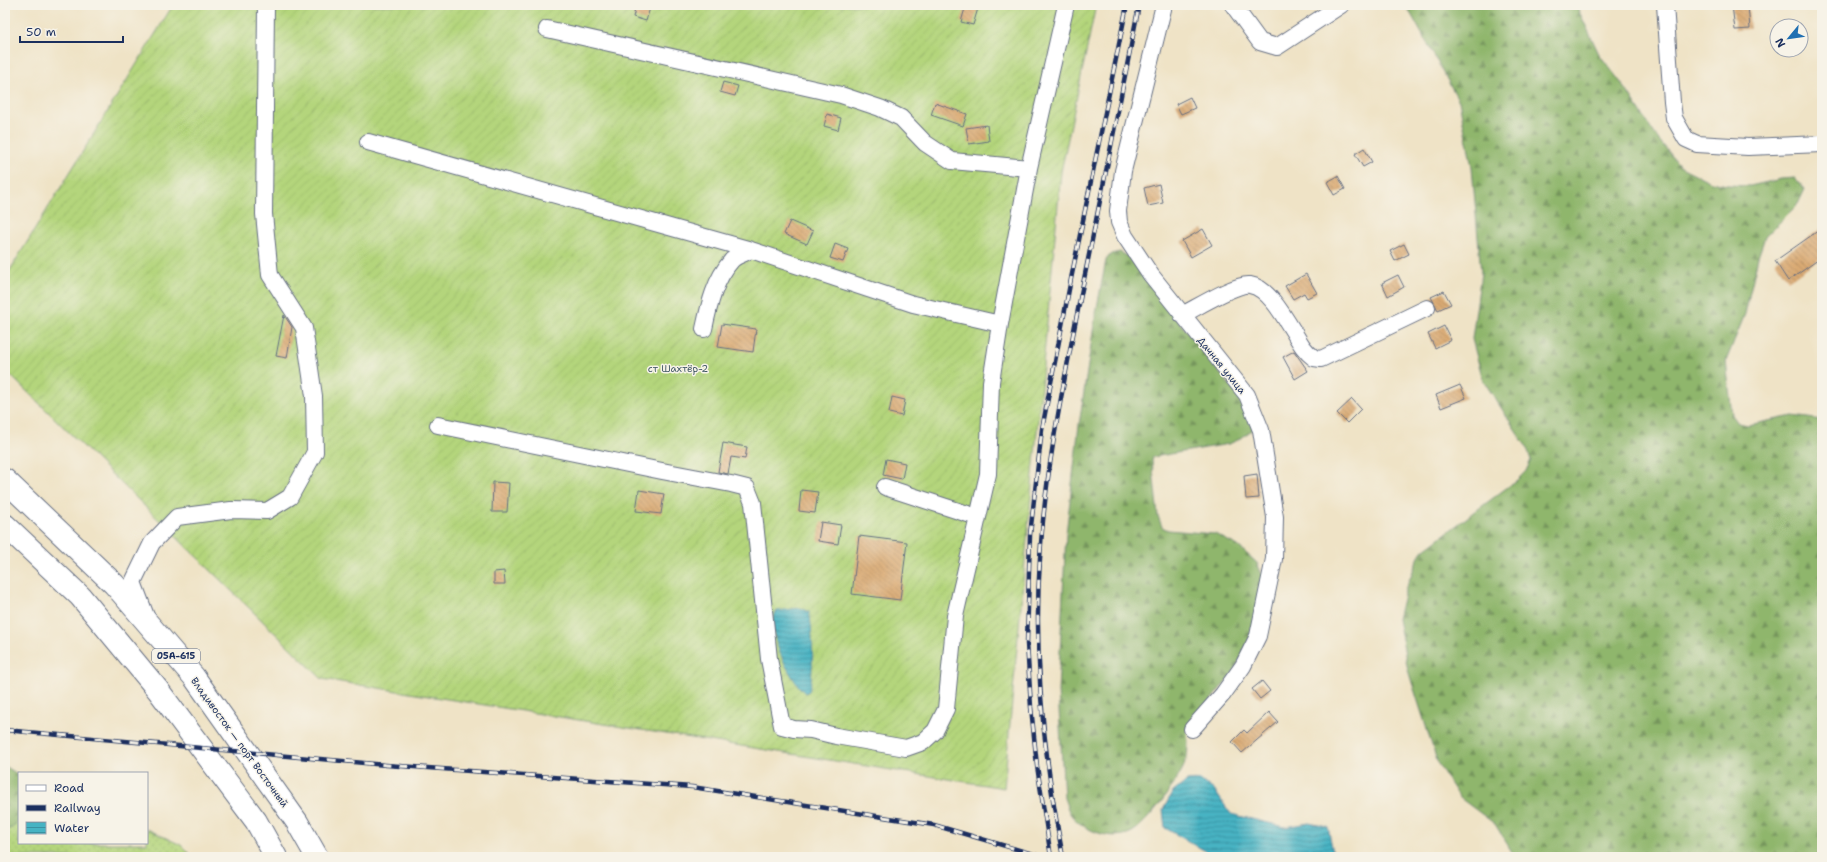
<svg xmlns="http://www.w3.org/2000/svg" width="1827" height="862" font-family="'Shantell Sans',sans-serif">
<style>
.grass{fill:url(#grass-dots);stroke:#68826d}
.forest{fill:url(#forest-firs);stroke:#557265}
.garden{fill:url(#garden-furrows);stroke:#68826d}
.water{fill:url(#water-rules);stroke:#307190}
.building{fill:url(#building-back-hatch)}
.lines{fill:none;stroke-linecap:round;stroke-linejoin:round}
.minor-casing{stroke:#656e82;stroke-width:18}
.highway-casing{stroke:#656e82;stroke-width:24}
.minor{stroke:#fff;stroke-width:16}
.highway{stroke:#fff;stroke-width:22}
.rail-casing{stroke:#1b2f5e;stroke-width:4.5}
.rail{stroke:#f7f3e8;stroke-width:3;stroke-dasharray:9;stroke-linecap:butt}
.labels{text-anchor:middle;stroke-width:3;stroke-linejoin:round;paint-order:stroke}
.shield{fill:#f7f3e8;stroke:#5d6a87;stroke-width:1}
.shield-label{font-size:9px;font-weight:bold;fill:#1b2f5e}
.street-label{font-size:10px;fill:#1b2f5e;stroke:#f7f3e8}
.park-label{font-size:10px;fill:#415866;stroke:#f7f3e8}
</style>
<defs>
<pattern id="grass-dots" width="8" height="8" patternUnits="userSpaceOnUse"><rect width="8" height="8" fill="#b4d57c"/><path d="M2 2h.1M6 6h.1" fill="none" stroke="#9ab76e" stroke-width="1.8" stroke-linecap="round"/></pattern>
<pattern id="forest-firs" width="22" height="20" patternUnits="userSpaceOnUse"><rect width="22" height="20" fill="#8fb66c"/><path d="M5 1l3.5 6h-7zM16 11l3.5 6h-7z" fill="#74945c"/></pattern>
<pattern id="garden-furrows" width="10" height="10" patternUnits="userSpaceOnUse"><rect width="10" height="10" fill="#b4d57c"/><path d="M-1 1l2-2M0 10L10 0M9 11l2-2" fill="none" stroke="#9ab76e"/></pattern>
<pattern id="water-rules" width="6" height="5" patternUnits="userSpaceOnUse"><rect width="6" height="5" fill="#46b3c3"/><path d="M0 2.5h6" fill="none" stroke="#3a92a2"/></pattern>
<pattern id="building-back-hatch" width="6" height="6" patternUnits="userSpaceOnUse"><rect width="6" height="6" fill="#daaa73"/><path d="M-1 5l2 2M0 0l6 6M5-1l2 2" fill="none" stroke="#b08b62"/></pattern>
</defs>
<rect width="100%" height="100%" fill="#f7f3e8"/>
<filter id="ink" filterUnits="userSpaceOnUse"><feTurbulence type="fractalNoise" baseFrequency=".025" numOctaves="2"/><feDisplacementMap in="SourceGraphic" scale="8" xChannelSelector="R" yChannelSelector="G"/><feConvolveMatrix kernelMatrix="1 2 1 2 8 2 1 2 1" color-interpolation-filters="sRGB"/></filter>
<filter id="wash" filterUnits="userSpaceOnUse"><feTurbulence type="fractalNoise" baseFrequency=".012" numOctaves="4" result="noise"/><feDisplacementMap in="SourceGraphic" scale="16" xChannelSelector="R" yChannelSelector="G"/><feGaussianBlur stdDeviation="0.9" result="paint"/><feColorMatrix in="noise" values="0 0 0 0 0 0 0 0 0 0 0 0 0 0 0 0 0 1.4 0 .05"/><feComposite in="paint" operator="in"/></filter>
<g filter="url(#wash)">
<rect width="100%" height="100%" fill="#efe3c6"/>
<path class="grass" d="M19,819V843H147V829L181,845L192,857H5V831L13,827Z"/>
<path class="forest" d="M1406,5H1576L1599,54L1625,88L1658,139L1681,167L1711,182L1727,185L1750,186L1781,179L1795,178L1805,189L1798,204L1765,237L1758,257L1745,314L1726,361L1732,415L1738,423L1748,425L1793,416L1822,420V857H1515L1495,824L1460,798L1438,764L1408,670L1398,619L1406,587L1421,552L1517,480L1526,471L1531,460L1526,446L1483,380L1472,339L1481,273L1472,167L1459,101Z
M1120,252L1127,256L1243,402L1253,429L1240,439L1229,444L1153,457L1152,461L1158,516L1162,527L1168,530L1215,534L1238,546L1257,563L1264,579L1250,638L1235,670L1187,730C1188,740 1189,753 1185,763C1180,779 1146,825 1132,832C1113,842 1084,831 1071,815C1068,811 1066,803 1064,798L1058,691L1066,534L1079,425L1095,318L1106,260L1111,254Z
M5,766L19,775V819L13,827L5,831Z"/>
<path class="garden" d="M173,5H1096L1061,172L1004,788L322,679L5,370V278Z"/>
<path class="water" d="M800,608L809,612C813,628 814,674 809,691L805,693C790,680 763,627 777,611Z
M1200,780L1214,790L1231,814L1285,827L1309,823L1328,827L1334,857H1216L1165,828L1163,810L1172,793L1187,781Z"/>
<g id="blocks">
<path class="building" d="M636,5L650,8L646,21L633,17Z
M966,5H979L973,25L961,22Z
M1732,5H1748L1750,29L1735,30Z
M723,82L738,86L735,96L720,92Z
M1190,97L1195,108L1181,114L1176,104Z
M935,103L967,114L963,126L931,115Z
M827,114L841,118L838,130L824,126Z
M987,125L989,141L969,144L966,128Z
M1364,148L1372,162L1363,167L1355,154Z
M1338,176L1345,189L1334,195L1327,182Z
M1159,184L1163,203L1148,206L1144,188Z
M790,221L813,231L807,244L784,234Z
M1822,228V257L1788,281L1775,261Z
M1203,229L1212,245L1191,257L1182,241Z
M835,244L848,249L843,262L830,258Z
M1404,244L1409,254L1395,261L1390,251Z
M1306,274L1317,293L1307,298L1304,293L1293,299L1285,286Z
M1398,275L1404,287L1388,296L1382,283Z
M1444,291L1451,304L1438,310L1431,297Z
M284,315L292,327L287,358L276,356Z
M722,324L756,329L753,352L718,347Z
M1444,326L1451,340L1435,348L1428,334Z
M1294,351L1308,371L1295,379L1283,357Z
M1460,385L1466,398L1441,408L1436,395Z
M892,397L905,400L902,416L889,413Z
M1352,399L1361,409L1347,423L1337,413Z
M723,443L747,447L745,459L731,457L728,474L718,472Z
M886,459L905,463L902,479L883,475Z
M1257,474L1259,498L1246,499L1244,476Z
M493,482L509,483L507,512H492Z
M639,490L664,494L661,514L636,511Z
M801,490L818,492L815,513L799,511Z
M821,522L841,525L838,544L818,541Z
M859,536L907,542L900,600L852,594Z
M504,571L505,584H494V572Z
M1262,681L1270,691L1260,699L1252,689Z
M1269,712L1278,722L1242,753L1232,742L1244,730L1247,733Z"/>
</g>
</g>
<g filter="url(#ink)">
<use href="#blocks" fill-opacity="0" stroke="#656e82" stroke-width="1"/>
<g class="lines">
<g class="minor-casing">
<path id="minor" d="M1164,5L1123,171L1118,211L1119,222L1125,236L1151,275L1247,395L1261,430L1275,517L1274,559L1258,636L1243,666L1223,694L1192,729
M1233,5L1260,42L1277,47L1341,5
M1665,5L1672,102L1674,118L1686,139L1697,144L1748,147L1822,144
M547,29L841,95L880,108L901,118L925,143L952,161L1029,168
M368,142L751,250
M1182,315C1196,308 1236,283 1250,285C1272,288 1291,330 1303,347C1306,351 1310,355 1314,358L1321,359L1427,308
M704,329C709,305 715,279 732,260C737,255 746,253 751,250L913,304L1000,324
M438,425L662,471L731,484L747,488L753,503L769,659L782,726L794,729L811,730L836,736L906,748L923,742L935,731L946,709L955,616L988,474L991,382L1000,324L1029,168L1066,5
M885,487L977,517
M146,616L133,582L152,543L177,517L231,510L267,511L290,497L315,452L314,396L304,328L270,275L264,214L266,5"/>
</g>
<g class="highway-casing">
<path id="highway" d="M5,480L114,584L194,677L297,822L317,857
M5,525L80,596L158,690L256,821L276,857"/>
</g>
<use href="#minor" class="minor"/>
<use href="#highway" class="highway"/>
<g class="rail-casing">
<path id="rail" d="M5,730L386,765L692,787L934,825L1043,857
M1051,857L1037,766L1031,707L1027,643L1030,535L1042,429L1071,279L1127,5
M1063,857C1044,759 1033,659 1040,559C1045,470 1064,382 1081,294C1101,198 1120,101 1139,5"/>
</g>
<use href="#rail" class="rail"/>
</g>
</g>
<g class="labels">
<rect class="shield" x="152" y="649" width="48" height="14" rx="3"/>
<g class="shield-label">
<text x="176" y="659">05А-615</text>
</g>
<g class="street-label">
<text transform="translate(1222 365) rotate(51)" y="4">Дачная улица</text>
<text transform="translate(240 742) rotate(54)" y="4">Владивосток — порт Восточный</text>
</g>
<g class="park-label">
<text x="678" y="372">ст Шахтёр-2</text>
</g>
</g>
<rect width="1827" height="862" fill="none" stroke="#f7f3e8" stroke-width="20"/>
<rect x="18" y="772" width="130" height="72" fill="#f7f3e8" stroke="#9fa5b1"/>
<rect x="26" y="785" width="20" height="6" fill="#ffffff" stroke="#9fa5b1"/>
<text x="54" y="792" font-size="12" fill="#1b2f5e">Road</text>
<rect x="26" y="805" width="20" height="6" fill="#1b2f5e" stroke="#9fa5b1"/>
<text x="54" y="812" font-size="12" fill="#1b2f5e">Railway</text>
<rect x="26" y="822" width="20" height="12" fill="url(#water-rules)" stroke="#9fa5b1"/>
<text x="54" y="832" font-size="12" fill="#1b2f5e">Water</text>
<g transform="translate(1789 38) rotate(241)"><circle r="19" fill="#f7f3e8" stroke="#9fa5b1"/>
<path d="M0-3L7 15L0 10L-7 15Z" fill="#1f6fb2"/>
<text y="-6" font-size="11" font-weight="bold" text-anchor="middle" fill="#1b2f5e">N</text>
</g>
<path d="M20 36v6h103v-6" fill="none" stroke="#1b2f5e" stroke-width="2"/>
<text x="26" y="36" font-size="12" fill="#1b2f5e" stroke="#f7f3e8" stroke-width="3" paint-order="stroke">50 m</text>
</svg>
